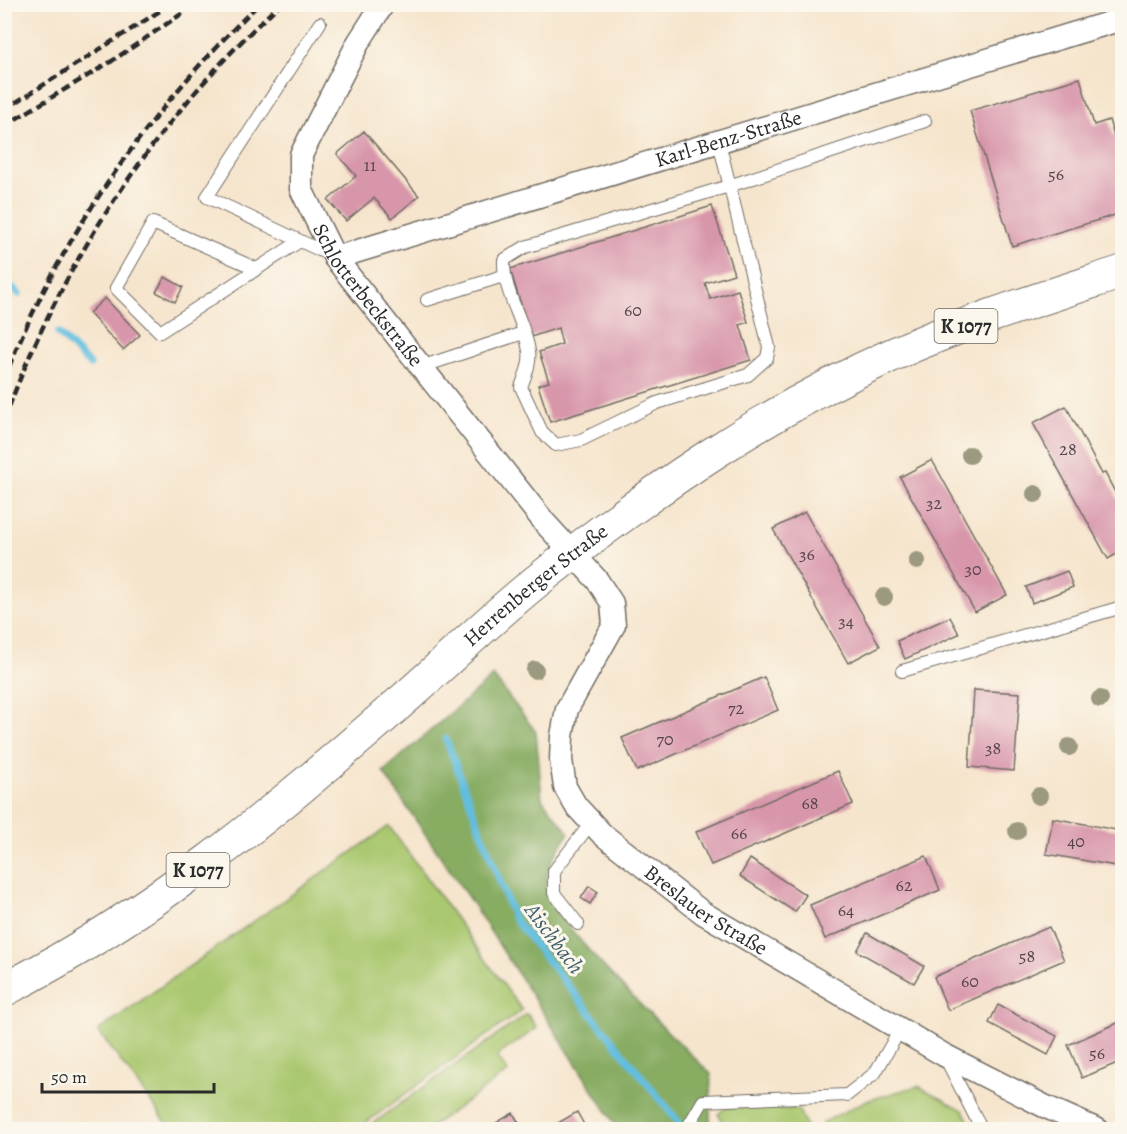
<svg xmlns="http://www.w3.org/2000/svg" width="1127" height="1134" font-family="Alegreya,serif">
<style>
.green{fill:#aac870;stroke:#6a7a4e;stroke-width:1.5}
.forest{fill:#87ac62;stroke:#596c46;stroke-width:1.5}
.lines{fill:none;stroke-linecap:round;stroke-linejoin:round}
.stream{stroke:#61bedf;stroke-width:7}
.building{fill:#d896ab}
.service-casing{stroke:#726c64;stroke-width:14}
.minor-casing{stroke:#726c64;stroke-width:25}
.primary-casing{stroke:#726c64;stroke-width:35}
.service{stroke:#fff;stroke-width:12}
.minor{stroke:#fff;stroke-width:22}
.primary{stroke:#fff;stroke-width:33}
.rail{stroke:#2b2b2b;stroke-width:4.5;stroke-dasharray:9 4.5;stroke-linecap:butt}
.tree{fill:#9b997f}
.labels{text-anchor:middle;stroke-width:6;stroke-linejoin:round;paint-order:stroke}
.number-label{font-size:18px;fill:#56464b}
.shield{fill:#fbf7ec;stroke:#696865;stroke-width:1.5}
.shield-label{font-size:20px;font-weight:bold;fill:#2b2b2b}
.street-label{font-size:21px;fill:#2b2b2b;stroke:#fbf7ec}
.water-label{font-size:22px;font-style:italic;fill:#3e5e6a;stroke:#fbf7ec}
</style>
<rect width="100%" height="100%" fill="#fbf7ec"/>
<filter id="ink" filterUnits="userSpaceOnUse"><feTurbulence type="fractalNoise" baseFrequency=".0167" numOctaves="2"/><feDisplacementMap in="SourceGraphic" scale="12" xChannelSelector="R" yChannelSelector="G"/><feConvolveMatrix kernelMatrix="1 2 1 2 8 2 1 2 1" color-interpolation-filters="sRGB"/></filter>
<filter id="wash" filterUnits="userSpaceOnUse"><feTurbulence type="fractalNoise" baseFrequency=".008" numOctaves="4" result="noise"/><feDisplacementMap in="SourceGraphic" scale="24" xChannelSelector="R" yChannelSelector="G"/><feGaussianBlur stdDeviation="1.35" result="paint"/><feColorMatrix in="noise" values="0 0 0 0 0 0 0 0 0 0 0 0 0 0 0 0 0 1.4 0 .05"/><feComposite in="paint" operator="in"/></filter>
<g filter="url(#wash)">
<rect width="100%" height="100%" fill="#f6e5cd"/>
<path class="green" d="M389,826L522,1010L357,1129H171L98,1031Z
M527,1014L537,1028L497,1056L508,1072L428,1129H365Z
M918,1086L963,1110L973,1129L825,1130L822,1123L865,1101Z
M727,1107L798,1109L808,1129H727L718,1114Z"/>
<path class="forest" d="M493,676L536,732L542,799L569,833C559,849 545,866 546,887C546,918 683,1046 711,1074L710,1129H618L474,906L383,772Z"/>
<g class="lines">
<path class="stream" d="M4,279L19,294
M58,333L90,365
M446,739L514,919L685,1130"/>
</g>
<g id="blocks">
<path class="building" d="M1080,78L1094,125L1109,120L1114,136L1122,134V213L1012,246L970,111Z
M364,131L419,196L392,218L374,198L346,221L328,200L356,176L337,154Z
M712,206L734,274L705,283L710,299L738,290L748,322L740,325L751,360L550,422L538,385L549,382L539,352L562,344L558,328L531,337L510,269Z
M165,277L183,287L175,302L156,292Z
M105,298L140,335L123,350L89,313Z
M1066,406L1102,474L1105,473L1122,506V551L1108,559L1033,423Z
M932,460L1007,595L975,612L900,477Z
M805,512L880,646L848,663L773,529Z
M1067,571L1073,587L1032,603L1026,587Z
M950,617L959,634L905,659L897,641Z
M764,677L778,710L637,771L622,738Z
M974,690L1020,693L1014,771L969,767Z
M838,771L853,804L711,865L696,832Z
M1053,818L1122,831V867L1046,854Z
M926,856L940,890L825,939L810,905Z
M750,859L806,895L795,912L740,876Z
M589,886L598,892L590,904L581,898Z
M1049,927L1064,960L948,1010L934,977Z
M867,933L924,966L914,983L857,951Z
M998,1005L1057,1036L1048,1055L989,1023Z
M1122,1021V1061L1082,1078L1068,1045Z
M577,1112L587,1130H546Z
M513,1113L523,1130H484Z"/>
</g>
</g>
<g filter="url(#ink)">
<use href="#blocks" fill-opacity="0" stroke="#726c64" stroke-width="1.5"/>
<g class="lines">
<g class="service-casing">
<path id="service" d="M320,23L207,197L332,256
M719,142L769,347L767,358L748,375L657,403L581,440L556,445L542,432L521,387C525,376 531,363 529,351C524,319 503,293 504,260L525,247L729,186L925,121
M257,269L153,223L116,288L160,332L300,241
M427,300L503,276
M421,367L523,333
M902,671L1122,607
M578,924L554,893V871L591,823
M946,1059L982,1130
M686,1130L703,1101L847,1095L875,1073L901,1028"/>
</g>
<g class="minor-casing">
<g id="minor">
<path id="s1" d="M383,4L358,43L301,155V189L335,258L545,523L597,580L612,603L614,625L567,709L562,736L561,760L565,787L576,806L602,834L703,913L944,1055L1044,1106L1098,1130"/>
<path id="s2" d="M335,258L1122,19"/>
</g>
</g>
<g class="primary-casing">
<g id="primary">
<path id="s3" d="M4,990C149,916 274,813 396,706C445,664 491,617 542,577C652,490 767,411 894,354C968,321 1046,297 1122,272"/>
</g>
</g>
<use href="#service" class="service"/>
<use href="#minor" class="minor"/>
<use href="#primary" class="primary"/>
<path class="rail" d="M4,110L171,4
M4,126L112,61L196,4
M4,379C59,238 150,108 259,4
M4,420C62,261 156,119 280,4
M4,1118L9,1130"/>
</g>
<g class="tree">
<circle cx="970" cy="455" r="9"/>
<circle cx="1035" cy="494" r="9"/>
<circle cx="917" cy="561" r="9"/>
<circle cx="884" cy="597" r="9"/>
<circle cx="535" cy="670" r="9"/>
<circle cx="1100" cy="699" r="9"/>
<circle cx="1069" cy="747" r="9"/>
<circle cx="1039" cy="796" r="9"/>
<circle cx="1017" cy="831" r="9"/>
</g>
</g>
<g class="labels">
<g class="number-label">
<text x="370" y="171">11</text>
<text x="1056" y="180">56</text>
<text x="633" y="316">60</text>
<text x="1068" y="455">28</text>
<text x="934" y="509">32</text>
<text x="807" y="560">36</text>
<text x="973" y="575">30</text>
<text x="846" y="627">34</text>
<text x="736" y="714">72</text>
<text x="665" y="745">70</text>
<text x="993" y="754">38</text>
<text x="810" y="809">68</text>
<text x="739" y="839">66</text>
<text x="1076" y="847">40</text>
<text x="904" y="891">62</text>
<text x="846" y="916">64</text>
<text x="1027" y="962">58</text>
<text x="970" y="987">60</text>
<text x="1097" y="1059">56</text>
</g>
<g class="shield">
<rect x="934.5" y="309" width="63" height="34" rx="4.5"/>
<rect x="166.5" y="853" width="63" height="34" rx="4.5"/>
</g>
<g class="shield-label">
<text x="966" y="333">K 1077</text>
<text x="198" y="877">K 1077</text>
</g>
<g class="street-label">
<text dy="7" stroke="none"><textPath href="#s2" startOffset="411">Karl-Benz-Straße</textPath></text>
<text dy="7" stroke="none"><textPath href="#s1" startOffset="332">Schlotterbeckstraße</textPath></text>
<text dy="7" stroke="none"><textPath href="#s3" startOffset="670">Herrenberger Straße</textPath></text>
<text dy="7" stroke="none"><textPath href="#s1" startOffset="1112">Breslauer Straße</textPath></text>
</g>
<g class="water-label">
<text transform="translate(555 938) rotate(53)" y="8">Aischbach</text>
</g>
</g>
<rect width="1127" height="1134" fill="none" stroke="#fbf7ec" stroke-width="24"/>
<path d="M42 1083v9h172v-9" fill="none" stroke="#2b2b2b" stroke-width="3"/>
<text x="51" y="1083" font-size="18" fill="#2b2b2b" stroke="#fbf7ec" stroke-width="4.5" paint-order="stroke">50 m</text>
</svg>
